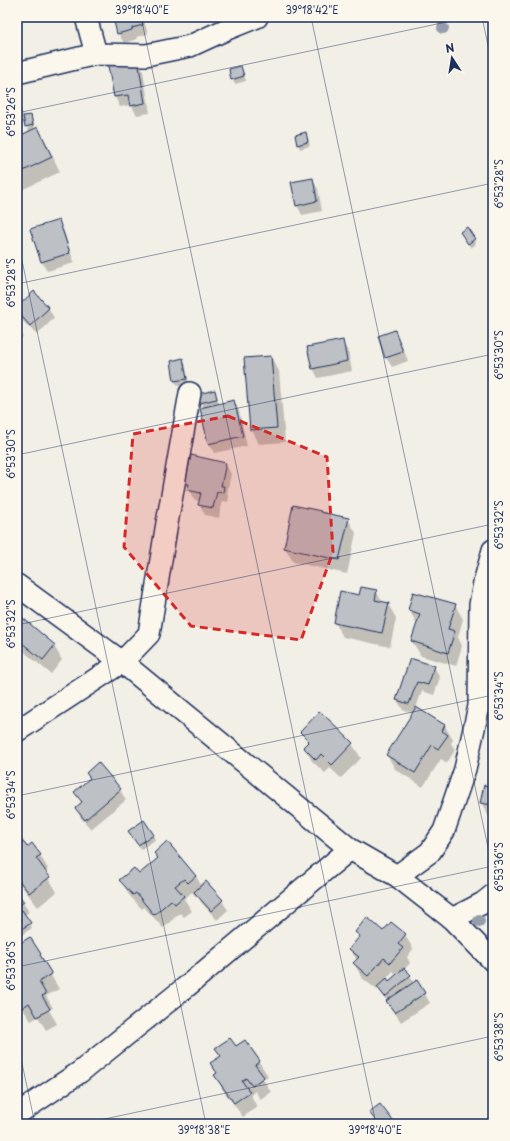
<svg xmlns="http://www.w3.org/2000/svg" width="510" height="1141" font-family="'Playpen Sans',sans-serif">
<style>
.shadow{fill:#0003;fill-rule:evenodd}
.building{fill:#bdc0c4;stroke:#1b2f5e}
.lines{fill:none;stroke-linecap:round;stroke-linejoin:round}
.minor-casing{stroke:#1b2f5e;stroke-width:24}
.minor{stroke:#fbf7ec;stroke-width:21}
.tree{fill:#959cab}
.marked{fill:#d62828;fill-opacity:0.2;stroke:#d62828;stroke-width:3;stroke-dasharray:8 5;stroke-linejoin:round}
.ticks{fill:none;stroke:#1b2f5e;stroke-width:1;stroke-opacity:0.45}
.neatline{fill:none;stroke:#1b2f5e;stroke-width:1.5}
.ticks-label{font-size:10px;text-anchor:middle;fill:#1b2f5e}
</style>
<rect width="100%" height="100%" fill="#f2efe6"/>
<filter id="ink" filterUnits="userSpaceOnUse"><feTurbulence type="fractalNoise" baseFrequency=".025" numOctaves="2"/><feDisplacementMap in="SourceGraphic" scale="8" xChannelSelector="R" yChannelSelector="G"/><feConvolveMatrix kernelMatrix="1 2 1 2 8 2 1 2 1" color-interpolation-filters="sRGB"/></filter>
<g filter="url(#ink)">
<path class="shadow" d="M114,17H143L148,34L136,37L137,39L124,43L118,33Z
M138,61L143,71L150,113L137,115L131,105L120,107L115,97Z
M241,67L243,72L246,81L235,84L232,79Z
M17,100L24,117L31,116L33,121L35,129L38,128L46,142L60,172L19,191L17,188V138L29,132L26,123L18,127L21,134L17,135Z
M306,134L308,138L310,146L300,149L298,144Z
M312,179L318,189L322,211L302,215L297,205Z
M59,222L64,231L74,263L47,271L42,262Z
M464,237L474,240L476,244L471,248Z
M33,293L49,309L54,318L37,335L21,319L17,311V308Z
M17,326L23,337L17,341Z
M394,331L400,341L408,361L392,367L386,357Z
M342,342L348,351L352,371L318,378L313,368Z
M271,357L279,371L285,442L259,444L251,430Z
M183,359L185,364L189,384L178,386L175,381L172,362Z
M214,391L217,396L219,405L234,401L239,411L247,446L214,453L209,444L204,408L200,402Z
M226,464L231,474L227,494L229,497L228,502L222,501L219,518L205,515L200,505V501L194,500L186,483Z
M320,512L321,514L348,519L356,533L347,574L293,562L285,548Z
M376,591L383,603L388,604L396,618L390,647L343,637L335,622L360,597Z
M455,605L463,619L458,637L462,646L456,666L421,656L412,641L417,624L409,610Z
M17,615L54,646L62,660L51,674L17,646Z
M411,659L434,667L440,677L434,695L422,691L416,708L445,726L453,740L451,743L455,750L447,763L441,759L423,787L395,769L387,755L413,713L403,710L397,700Z
M320,713L352,744L361,758L341,778L330,768L325,773L312,761L304,747L308,743L302,732Z
M98,764L120,790L126,800L91,829L81,818L76,808L82,803L75,792L91,779Z
M493,771V817H489L481,802L490,787Z
M153,835L155,840L141,849L132,836Z
M17,843L40,855L48,869L45,872L57,892L38,907L17,880Z
M167,843L196,876L202,887L222,901L228,910L217,920L201,902L198,896L196,897L192,892L184,899L192,911L184,917L180,913L163,928L144,907L142,909L129,895L121,880L139,876L158,859L155,853Z
M17,894L29,912L24,915L32,928L17,938Z
M356,932L405,935L413,949L407,957L410,963L404,970L410,976L414,984L424,993L430,1003L401,1022L378,988L377,990L362,978L354,963L357,960L350,949L360,938ZM393,971L397,975L389,982L386,979Z
M30,938L49,969L48,970L59,989L46,996L53,1008L49,1010L57,1024L46,1030L38,1017L31,1021L23,1009L18,1012L17,1011V946Z
M245,1041L259,1062L268,1076L263,1079L271,1092L260,1099L255,1091L251,1095L257,1107L243,1117L223,1090L215,1075L218,1074L221,1056Z"/>
<path class="building" d="M113,17H141L143,25L132,28V30L117,34Z
M138,60L145,103L130,106L128,95L114,97L108,66Z
M241,66L244,76L231,80L229,69Z
M31,115L33,125L25,127L23,116Z
M38,127L52,157L17,174V137Z
M306,132L308,142L297,145L295,135Z
M313,178L317,201L296,206L291,182Z
M59,220L70,253L41,262L30,229Z
M467,227L475,239L468,244L460,232Z
M34,291L49,308L30,326L17,311V307Z
M395,330L403,352L385,358L378,336Z
M343,340L347,361L312,369L307,347Z
M271,356L277,428L250,430L244,358Z
M183,358L187,379L174,381L171,361Z
M215,390L217,399L199,403L198,394Z
M234,400L243,436L208,444L200,408Z
M191,455L226,463L221,486H224L223,493L217,492L213,508L198,505L201,493L187,490L189,484L185,483Z
M293,505L321,511L320,512L349,518L339,560L284,548Z
M361,587L377,590L375,600L389,603L382,633L334,623L340,591L359,595Z
M413,592L456,604L448,629L455,631L448,653L411,641L420,614L408,610Z
M17,613L55,645L43,660L17,639Z
M410,658L435,666L428,685L417,682L409,704L396,700Z
M416,707L445,725L442,731L448,735L438,749L432,745L415,773L386,755Z
M320,711L353,743L332,765L321,754L316,760L303,747L309,741L300,732Z
M98,762L121,789L85,820L75,808L82,802L74,792L90,778L86,773Z
M493,766V805L480,803L484,785L489,786Z
M144,820L154,835L138,845L128,831Z
M21,838L27,847L32,843L41,855L36,858L50,877L29,893L17,878V841Z
M167,841L196,876L188,883L184,879L175,886L184,896L175,904L171,900L154,915L136,893L133,895L119,880L134,868L139,874L158,858L154,853Z
M206,881L223,900L211,911L194,892Z
M17,892L24,902L17,907Z
M22,910L31,923L17,932V914Z
M367,917L383,931L391,922L406,934L398,944L403,948L390,963L384,958L368,976L353,963L359,957L349,949L360,936L355,932Z
M30,937L41,954L40,955L52,974L39,982L46,994L42,996L50,1009L37,1017L29,1003L22,1008L17,1000V945Z
M404,968L411,975L385,997L377,987L387,978L389,981Z
M417,980L425,993L395,1013L386,1001Z
M230,1038L236,1046L245,1040L260,1061L255,1065L264,1077L252,1086L246,1078L242,1081L250,1092L234,1103L214,1075L217,1073L210,1063L221,1056L215,1048Z
M380,1104L394,1122L392,1124H378L369,1112Z"/>
<g class="lines">
<g class="minor-casing">
<path id="minor" d="M86,17L96,54
M17,73L96,54L146,55L190,46L227,29L257,17
M17,585L122,662L350,849L397,876L452,919L493,961
M17,731L122,662L149,634L166,529L190,393
M397,876L430,852L444,831L465,769L479,706L480,605L484,583L493,550
M452,919L483,903L493,895
M17,1114L80,1072L186,987L350,849"/>
</g>
<use href="#minor" class="minor"/>
</g>
<g class="tree">
<circle cx="443" cy="28" r="6"/>
<circle cx="479" cy="921" r="6"/>
</g>
</g>
<path class="marked" d="M228,416L327,457L333,552L301,640L191,626L124,547L133,434Z"/>
<path class="ticks" d="M141,17L376,1124M311,17L493,871M482,17L493,69M17,113L470,17M17,237L206,1124M17,284L493,183M17,455L493,354M17,625L493,524M17,796L493,695M17,967L493,866M17,1040L35,1124M81,1124L493,1036"/>
<rect width="510" height="1141" fill="none" stroke="#fbf7ec" stroke-width="44"/>
<g transform="translate(452 58) rotate(348)" stroke="#fbf7ec" stroke-width="3" paint-order="stroke">
<path d="M0-3L7 15L0 10L-7 15Z" fill="#1b2f5e"/>
<text y="-6" font-size="11" font-weight="bold" text-anchor="middle" fill="#1b2f5e">N</text>
</g>
<rect x="22" y="22" width="466" height="1097" class="neatline"/>
<g class="ticks-label">
<text x="142" y="14">39°18'40"E</text>
<text x="312" y="14">39°18'42"E</text>
<text transform="translate(11 112) rotate(-90)" y="4">6°53'26"S</text>
<text transform="translate(499 184) rotate(-90)" y="4">6°53'28"S</text>
<text transform="translate(11 283) rotate(-90)" y="4">6°53'28"S</text>
<text transform="translate(499 355) rotate(-90)" y="4">6°53'30"S</text>
<text transform="translate(11 454) rotate(-90)" y="4">6°53'30"S</text>
<text transform="translate(499 525) rotate(-90)" y="4">6°53'32"S</text>
<text transform="translate(11 624) rotate(-90)" y="4">6°53'32"S</text>
<text transform="translate(499 696) rotate(-90)" y="4">6°53'34"S</text>
<text transform="translate(11 795) rotate(-90)" y="4">6°53'34"S</text>
<text transform="translate(499 867) rotate(-90)" y="4">6°53'36"S</text>
<text transform="translate(11 966) rotate(-90)" y="4">6°53'36"S</text>
<text transform="translate(499 1037) rotate(-90)" y="4">6°53'38"S</text>
<text x="204" y="1134">39°18'38"E</text>
<text x="375" y="1134">39°18'40"E</text>
</g>
</svg>
